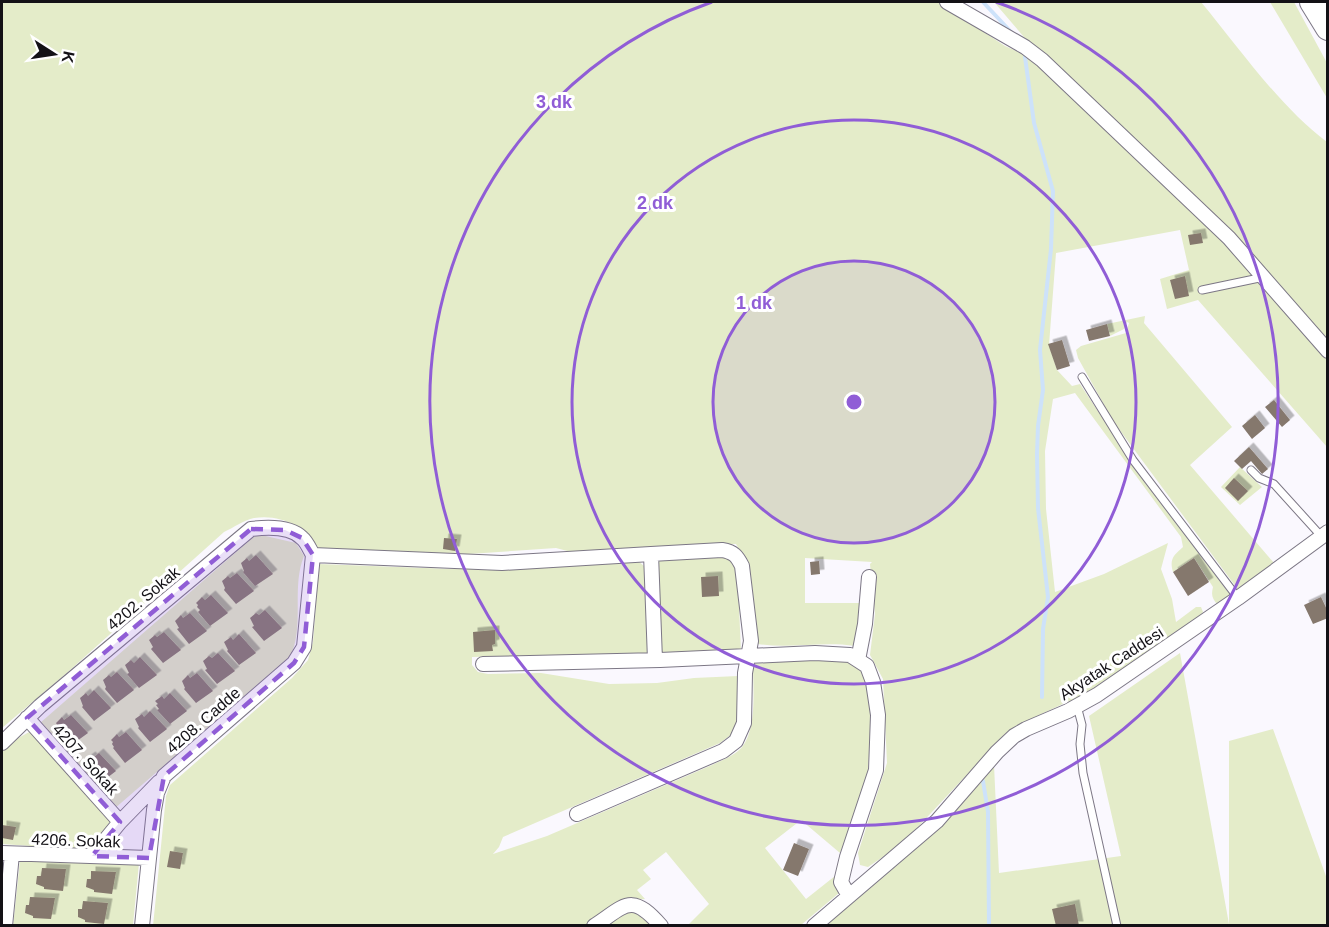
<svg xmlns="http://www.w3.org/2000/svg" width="1329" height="927" font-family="Helvetica,sans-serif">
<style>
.green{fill:#e4ecc9}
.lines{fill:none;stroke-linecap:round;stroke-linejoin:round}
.stream{stroke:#cde2fa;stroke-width:4}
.building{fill:#85786d;filter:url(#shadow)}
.lane-casing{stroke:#7c7785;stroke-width:9}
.street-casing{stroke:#7c7785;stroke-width:16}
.highway-casing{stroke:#7c7785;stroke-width:26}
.lane{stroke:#fff;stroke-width:7}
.street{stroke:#fff;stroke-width:14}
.highway{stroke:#fff;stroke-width:24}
.marked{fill:#905dd6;fill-opacity:0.2;stroke:#905dd6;stroke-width:4.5;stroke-dasharray:12 8;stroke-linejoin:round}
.ring{fill:none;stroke:#905dd6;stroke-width:3}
.labels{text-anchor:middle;stroke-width:6;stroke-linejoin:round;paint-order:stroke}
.street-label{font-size:16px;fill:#131116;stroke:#fff}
.centre{fill:#905dd6;stroke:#fff;stroke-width:3}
.ring-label{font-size:18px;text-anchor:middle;font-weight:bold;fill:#905dd6;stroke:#fff;stroke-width:6;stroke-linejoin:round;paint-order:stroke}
</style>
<defs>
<filter id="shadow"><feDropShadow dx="4.5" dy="-4.5" stdDeviation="0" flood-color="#0004"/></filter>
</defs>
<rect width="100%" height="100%" fill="#faf8fe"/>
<path class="green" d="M2,2H938L1005,46L1028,56L1207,225L1263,283L1327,358V447L1198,300L1167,309L1160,279L1189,270L1180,230L1056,253L1049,345L1057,370L1072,386L1080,384L1142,478L1231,596L1218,605C1212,599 1211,595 1213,587L1194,558L1173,572C1169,559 1174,555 1183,547L1181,537L1075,393L1053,399L1045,451L1046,509L1055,592L1104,574L1168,543L1161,569L1172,599L1176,622L1196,607H1201L1203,612L1199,618L1114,676L1077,699L1067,702L1016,726L1004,735L902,844L868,867L860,865L858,853L887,763L883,679L870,655L875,614L870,564L872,562L805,558V603H861V613L855,646C822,641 790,649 758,644C754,631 756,618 754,605C752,579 749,567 736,544L700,545L575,553L556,548L439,556L318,549C304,526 281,514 254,518C244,520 233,528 224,532L69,671L2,728Z
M994,2H1201C1240,49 1279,106 1327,142V346L1030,44Z
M1270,2H1294L1327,63V98Z
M1145,316L1144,323L1232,427L1190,465L1274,563L1239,591L1113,421L1078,358L1076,350L1081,346L1126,333L1129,323L1127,322L1124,329L1110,336L1107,324Z
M1240,467L1262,487L1240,505L1221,487Z
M257,534L296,543L304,556C291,588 305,626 290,657L114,809L40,723Z
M699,557L730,558L737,563L741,651L662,652L659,640L658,558Z
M638,561L644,566L647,580L649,653L472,657V665L478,672L488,674L541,673L609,684L657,683L694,678L738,676V720L736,731L720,743L503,837L499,847L493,854L547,836L712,765C720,761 731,757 738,751C758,735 753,688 753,664L825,658L844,659L859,666L868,678L873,705L867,783L840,853L801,820L765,848L806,899L835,876L834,885L839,893L801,925H688L709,904L666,852L643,870L651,879L637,890L645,899L626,901L586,925L153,926L166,796L170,785L292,678L308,660L313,642L319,564L452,569L509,568Z
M1180,653L1229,924V741L1273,729L1327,879V925L822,926L994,765L999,873L1121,856L1089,716Z
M31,731L109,820V826L91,848L73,849L2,844V751L11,742Z
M20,860L139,863L133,925L13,926Z
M627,908L645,913L656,926H599Z"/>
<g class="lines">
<path class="stream" d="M983,2L1011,32
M1025,57L1034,123L1053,191L1051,249L1040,350L1043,390L1038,426L1037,454L1038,508L1048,597L1043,629L1042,697
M983,781L988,812L989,926"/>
</g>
<path class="building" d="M1201,233L1203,243L1190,245L1188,235Z
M1185,276L1189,296L1175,299L1170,280Z
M1107,324L1110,336L1089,341L1086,330Z
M1062,340L1070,366L1057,370L1048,344Z
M1274,400L1290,420L1282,427L1265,407Z
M1255,415L1265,428L1252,439L1242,426Z
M1249,447L1268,469L1262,474L1251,461L1242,469L1234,461Z
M1234,478L1248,491L1238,501L1225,488Z
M444,538L457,539L455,551L443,549Z
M256,555L273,574L255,586L243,572L244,571L241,563L247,558L249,561Z
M1194,558L1209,582L1188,596L1173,572Z
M819,561L820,574L811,575L810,562Z
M237,573L254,591L236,604L224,590L225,588L222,581L228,576L230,578Z
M718,576L719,596L702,597L701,577Z
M211,595L228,613L210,626L198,612L200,610L197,607L198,605L196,603L202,597L205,600Z
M1321,597L1328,612V618L1313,624L1304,605Z
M265,610L282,628L264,641L252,627L254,626L250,618L256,613L259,615Z
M190,613L207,631L189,644L177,629L179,628L175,621L181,615L183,618Z
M495,630V644L492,645L493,651L474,652L473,632Z
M164,632L181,650L163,663L151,649L153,647L149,640L155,635L157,637Z
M239,634L256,653L239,665L227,651L228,650L224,642L231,637L233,640Z
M218,653L235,671L217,684L205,670L207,669L203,661L209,656L212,658Z
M140,657L157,675L139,688L127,674L129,673L125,665L131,660L134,663Z
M117,672L134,690L117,703L105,689L106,687L103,680L109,675L111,677Z
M197,673L213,691L196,703L184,689L185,688L182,681L188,675L190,678Z
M94,690L111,708L94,721L82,707L83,706L80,698L86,693L88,696Z
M170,693L187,711L170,724L157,710L159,709L156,705L158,704L155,701L162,696L164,699Z
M150,711L167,729L150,742L138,728L139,727L135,719L142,714L144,717Z
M71,715L88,733L70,746L58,731L60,730L56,723L62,717L64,720Z
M126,732L142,750L125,763L113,748L114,747L112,744L113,742L111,740L117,734L119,737Z
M99,753L116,771L99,784L87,770L88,769L84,761L91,756L93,758Z
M2,825L16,827L13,840L2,838Z
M794,843L809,849L798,876L783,870Z
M170,851L183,853L180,869L167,867Z
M42,868L66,869L63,891L44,889V887L36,884L37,876H41Z
M91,871L116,872L112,894L94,892V890L86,887L87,879H91Z
M30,897L55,898L51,919L33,918V916L25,913L26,905H29Z
M83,901L108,903L104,924L85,922V920L78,917V909H82Z
M1075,904L1079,926H1056L1052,909Z"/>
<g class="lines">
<g class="lane-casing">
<path id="lane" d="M1202,290L1264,277
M1082,377L1133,460L1238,598
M1251,470L1259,478L1274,484L1322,537
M1077,706L1082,725L1080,744L1083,773L1117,926"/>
</g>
<g class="street-casing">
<path id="street" d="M947,2L1025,47L1042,60L1229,238L1328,351
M313,555L502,563L651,554
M858,660L865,624L869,577
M483,664L660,660L815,653L850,655L867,666L873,682L878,715L876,770L847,857L841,882L849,896
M27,718L120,822
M2,743L40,706L251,529C267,527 290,526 302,538C307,542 310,550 313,555
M577,814L723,751L736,741L744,723L745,673L751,641L742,566C737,556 734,552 722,550L651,554L655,660
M2,853L149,858
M92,856L120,822L159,782
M5,926L12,854
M142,926L154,810L157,793L164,776L294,663L304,647L313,555
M594,926C626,905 631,892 661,926
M814,926L937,821L997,752L1014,736L1026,729L1068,711L1097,695L1238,598L1328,532"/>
</g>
<g class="highway-casing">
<path id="highway" d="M1312,2L1328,28"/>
</g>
<use href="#lane" class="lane"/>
<use href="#street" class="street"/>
<use href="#highway" class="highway"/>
</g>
<path class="marked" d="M251,529L285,530L302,538L313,555L304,647L294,663L164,776L149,858L92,856L120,822L27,718Z"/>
<circle cx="854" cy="402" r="141" fill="#905dd6" fill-opacity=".12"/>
<g class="ring">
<circle cx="854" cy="402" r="141"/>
<circle cx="854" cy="402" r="282"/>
<path d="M996 2A424 424 0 1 1 712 2"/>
</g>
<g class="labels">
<g class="street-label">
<text transform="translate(143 598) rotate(-40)" y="6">4202. Sokak</text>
<text transform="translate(1111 663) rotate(-33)" y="6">Akyatak Caddesi</text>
<text transform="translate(203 720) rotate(-41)" y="6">4208. Cadde</text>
<text transform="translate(86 759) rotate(48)" y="6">4207. Sokak</text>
<text transform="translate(76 840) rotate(2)" y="6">4206. Sokak</text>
</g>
</g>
<circle cx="854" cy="402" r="9" class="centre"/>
<g class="ring-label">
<text x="554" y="108">3 dk</text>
<text x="655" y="209">2 dk</text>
<text x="754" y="309">1 dk</text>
</g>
<rect width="1329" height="927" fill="none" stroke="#131116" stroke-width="6"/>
<g transform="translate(54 54) rotate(102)" stroke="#ffffff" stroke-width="4.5" paint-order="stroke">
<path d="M0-4.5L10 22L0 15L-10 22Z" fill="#131116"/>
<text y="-9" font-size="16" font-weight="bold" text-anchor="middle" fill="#131116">K</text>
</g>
</svg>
